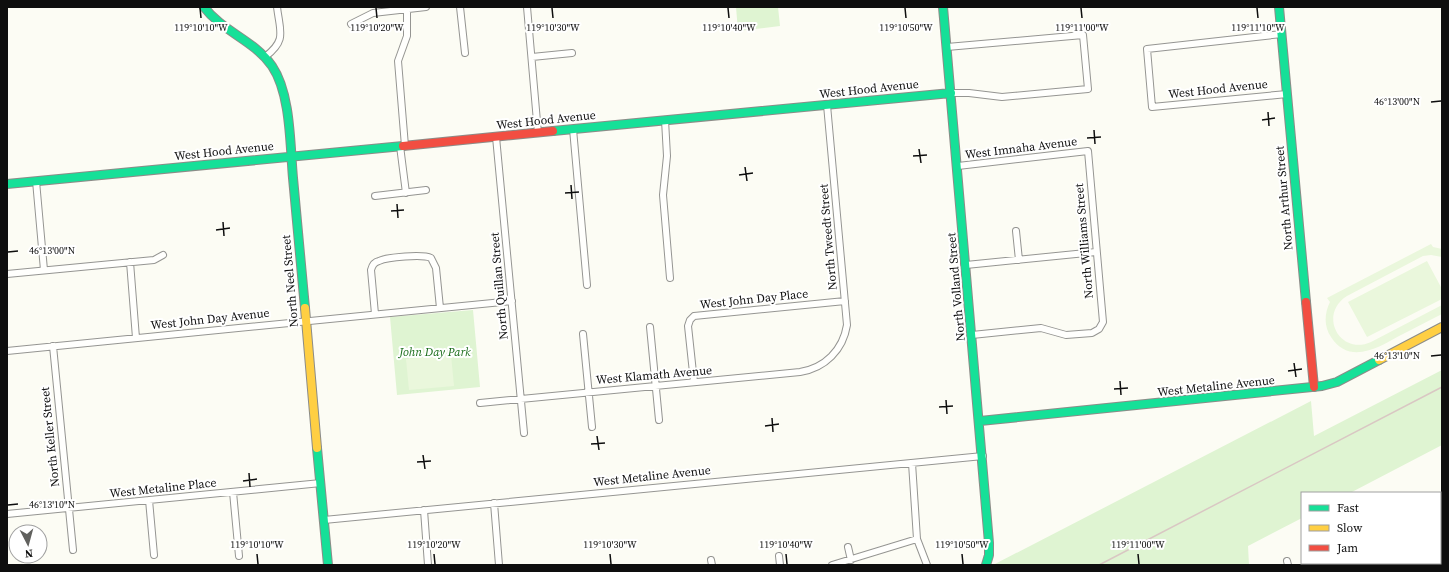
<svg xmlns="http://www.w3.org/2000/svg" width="1449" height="572" font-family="'Source Serif 4',serif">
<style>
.green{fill:#dff4d2}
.pitch{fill:#eaf7dc}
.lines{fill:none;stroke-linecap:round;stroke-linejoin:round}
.street-casing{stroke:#959592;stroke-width:8}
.fast-casing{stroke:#8c8c88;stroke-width:10}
.slow-casing{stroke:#8c8c88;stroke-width:10}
.jam-casing{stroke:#8c8c88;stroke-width:10}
.street{stroke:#fffffd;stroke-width:6}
.fast{stroke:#16e098;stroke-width:8}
.slow{stroke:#ffcf43;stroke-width:8}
.jam{stroke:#f24e42;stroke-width:8}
.rail{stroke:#d9c7c3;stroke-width:1.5}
.ticks{fill:none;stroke:#0e0e0e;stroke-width:1.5}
.labels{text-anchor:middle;stroke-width:4;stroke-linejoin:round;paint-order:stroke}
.street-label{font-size:12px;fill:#0e0e0e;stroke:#fff}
.park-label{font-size:12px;font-style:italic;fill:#196c1a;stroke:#fff}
.ticks-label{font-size:10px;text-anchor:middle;fill:#0e0e0e;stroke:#fff;stroke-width:4;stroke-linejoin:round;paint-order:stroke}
</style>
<rect width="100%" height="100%" fill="#fcfcf4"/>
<path class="green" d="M736,7H778L780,26L738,31Z
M473,310L480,387L397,395L390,317Z
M1442,370V445L1350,493H1302V518L1248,546L1249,565H993L1311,401L1314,436Z"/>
<path class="pitch" d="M1431,244L1433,247L1442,249V257L1431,255L1423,256L1347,296C1318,314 1339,356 1371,342L1442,305V314C1428,321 1415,328 1401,335C1379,347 1350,366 1331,337C1324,327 1324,314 1330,302L1327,298Z
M1427,261L1442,289V299L1367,337L1348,302Z
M451,355L454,386L409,390L406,359Z"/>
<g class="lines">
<g class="street-casing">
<path id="street" d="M460,7L465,53
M527,7L538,133
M351,24L373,13L426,7
M1282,34L1147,49L1152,107L1287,94
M947,47L1083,35L1088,89L1002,97L969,93H951
M265,57C287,40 280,32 277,7
M532,57L572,53
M665,120L667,156L663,195L670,278
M573,129L587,285
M496,137L524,433
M400,146L406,193
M405,146L398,61L407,36V9
M958,166L1088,151L1103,322L1099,329L1092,333L1066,335L1041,328L972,335
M36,181L44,270
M375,196L426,190
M1016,231L1019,260
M130,262L136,338
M966,265L1096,252
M7,274L154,260L163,255
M375,314L371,270C372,266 374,262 379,261C387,257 423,254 431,258L436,268L440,308
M650,327L659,420
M583,334L592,427
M53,346L73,550
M7,351L512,301
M694,382L688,326L690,320L694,316L845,301
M480,403L800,372C825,368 843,350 847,325L827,105
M912,463L917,539L927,565
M233,492L239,556
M149,500L154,555
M494,503L499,565
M424,510L428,565
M7,514L321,483
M324,520L983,456
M848,547L851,560
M779,556L780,565
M711,560L712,565
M1287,561L1288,565
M832,565L917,539"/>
</g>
<g class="fast-casing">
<path id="fast" d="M204,7C223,32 254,40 272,66C291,94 290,145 293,178C297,222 301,265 305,308
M943,7L989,543V555L986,565
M1279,7L1306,302
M553,131L951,93
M7,184L403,146
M980,421L1322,386L1337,382L1379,360
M317,448L328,565"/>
</g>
<g class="slow-casing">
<path id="slow" d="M305,308L317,448
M1379,360L1442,327"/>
</g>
<g class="jam-casing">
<path id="jam" d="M403,146L553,131
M1306,302L1314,387"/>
</g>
<use href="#street" class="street"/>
<use href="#fast" class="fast"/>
<use href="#slow" class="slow"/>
<use href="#jam" class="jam"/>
<path class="rail" d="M1099,565L1442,387"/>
</g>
<path class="ticks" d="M200,8L201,18M376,8L377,18M552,8L553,18M728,8L729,18M905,8L906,18M1081,8L1082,18M1257,8L1258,18M1431,102L1441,101M1268,112L1269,126M1262,120L1275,118M1094,130L1095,144M1087,138L1101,137M919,149L921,163M913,156L927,155M745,167L747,181M739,175L753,173M571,185L572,199M565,193L579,192M397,204L398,218M391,211L404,210M223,222L224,236M216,230L230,228M8,252L18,251M1431,356L1441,355M1294,363L1296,377M1288,371L1302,369M1120,381L1121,395M1114,389L1128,388M946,400L947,414M939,407L953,406M772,418L773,432M765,426L779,424M597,436L599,450M591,444L605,443M423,455L425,469M417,462L431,461M249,473L250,487M243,481L257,479M8,505L18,504M257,554L258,564M434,554L435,564M610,554L611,564M786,554L787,564M962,554L963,564M1138,554L1139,564"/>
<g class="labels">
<g class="street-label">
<text transform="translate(869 89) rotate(-6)" y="4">West Hood Avenue</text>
<text transform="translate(1218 89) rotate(-6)" y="4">West Hood Avenue</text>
<text transform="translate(546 120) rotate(-6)" y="4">West Hood Avenue</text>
<text transform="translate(1021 148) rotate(-7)" y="4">West Imnaha Avenue</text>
<text transform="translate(224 151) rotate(-6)" y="4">West Hood Avenue</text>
<text transform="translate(1284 198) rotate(-95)" y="4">North Arthur Street</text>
<text transform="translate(828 237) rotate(-95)" y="4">North Tweedt Street</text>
<text transform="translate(1084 241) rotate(-95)" y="4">North Williams Street</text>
<text transform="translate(290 281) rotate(-95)" y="4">North Neel Street</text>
<text transform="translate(499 286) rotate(-95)" y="4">North Quillan Street</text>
<text transform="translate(956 287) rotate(-95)" y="4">North Volland Street</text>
<text transform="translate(754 299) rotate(-6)" y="4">West John Day Place</text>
<text transform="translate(210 319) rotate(-6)" y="4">West John Day Avenue</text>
<text transform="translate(654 375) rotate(-5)" y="4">West Klamath Avenue</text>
<text transform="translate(1216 386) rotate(-6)" y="4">West Metaline Avenue</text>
<text transform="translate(50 437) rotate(-96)" y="4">North Keller Street</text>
<text transform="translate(652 476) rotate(-6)" y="4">West Metaline Avenue</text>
<text transform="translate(163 488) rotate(-6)" y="4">West Metaline Place</text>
</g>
<g class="park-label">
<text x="435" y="356">John Day Park</text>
</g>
</g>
<g class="ticks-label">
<text x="201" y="31">119°10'10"W</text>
<text x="377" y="31">119°10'20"W</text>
<text x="553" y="31">119°10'30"W</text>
<text x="729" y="31">119°10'40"W</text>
<text x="906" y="31">119°10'50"W</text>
<text x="1082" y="31">119°11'00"W</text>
<text x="1258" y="31">119°11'10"W</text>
<text x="1397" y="105">46°13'00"N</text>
<text x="52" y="254">46°13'00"N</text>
<text x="1397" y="359">46°13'10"N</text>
<text x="52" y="508">46°13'10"N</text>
<text x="257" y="548">119°10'10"W</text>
<text x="434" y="548">119°10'20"W</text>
<text x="610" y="548">119°10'30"W</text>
<text x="786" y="548">119°10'40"W</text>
<text x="962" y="548">119°10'50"W</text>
<text x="1138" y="548">119°11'00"W</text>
</g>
<rect width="1449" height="572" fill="none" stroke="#0e0e0e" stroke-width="16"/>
<rect x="1301" y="492" width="140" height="72" fill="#ffffff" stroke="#9f9f9f"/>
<rect x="1309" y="505" width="20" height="6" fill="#16e098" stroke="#9f9f9f"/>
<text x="1337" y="512" font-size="12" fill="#0e0e0e">Fast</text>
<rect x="1309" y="525" width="20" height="6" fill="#ffcf43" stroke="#9f9f9f"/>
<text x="1337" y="532" font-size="12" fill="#0e0e0e">Slow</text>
<rect x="1309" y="545" width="20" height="6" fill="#f24e42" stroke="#9f9f9f"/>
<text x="1337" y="552" font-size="12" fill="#0e0e0e">Jam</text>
<g transform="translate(28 544) rotate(174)"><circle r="19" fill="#ffffff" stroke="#9f9f9f"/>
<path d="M0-3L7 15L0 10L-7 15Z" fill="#61615e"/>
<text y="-6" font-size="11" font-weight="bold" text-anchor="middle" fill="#0e0e0e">N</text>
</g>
</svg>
